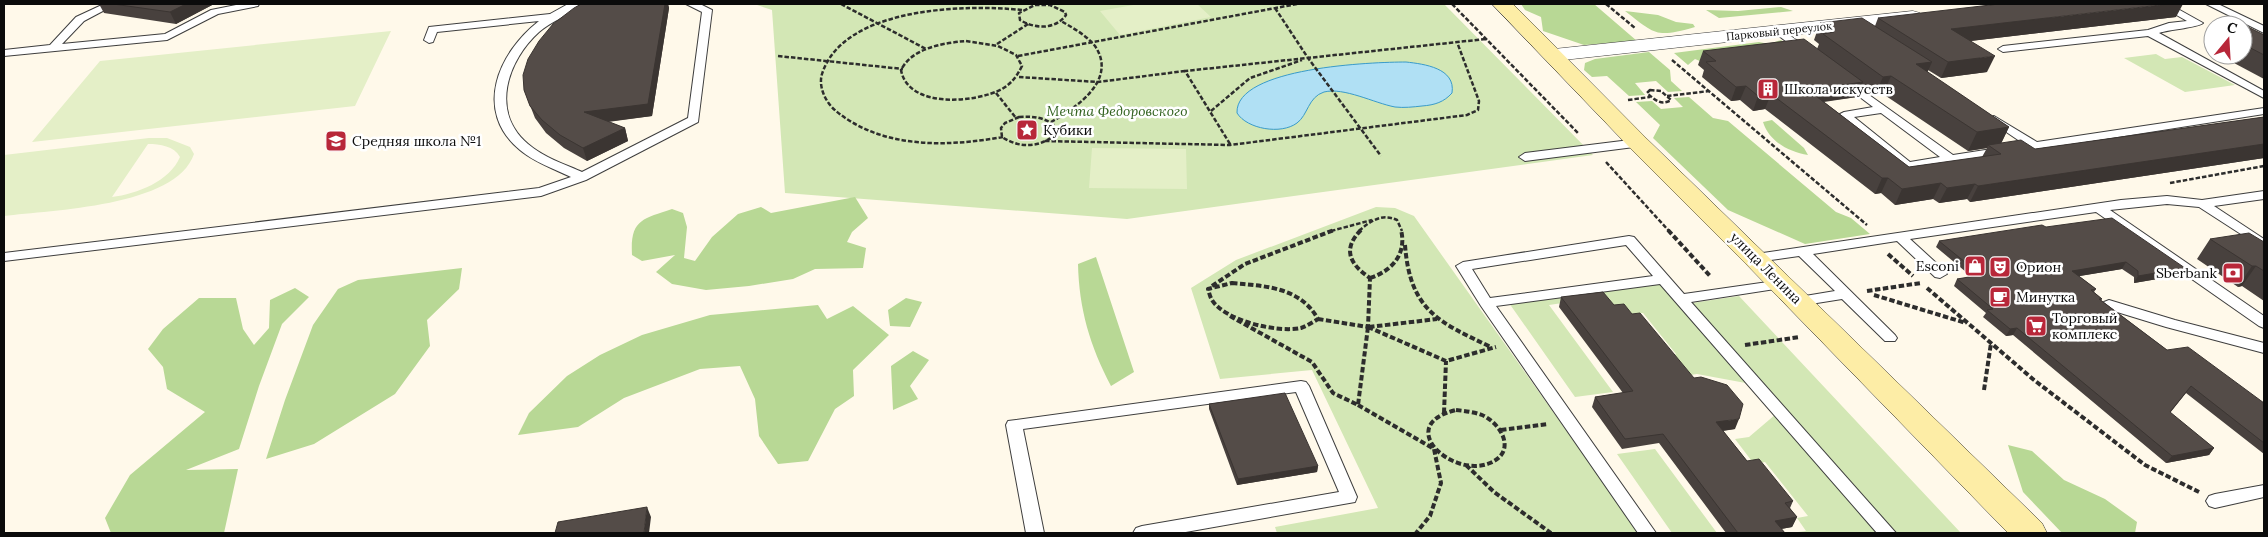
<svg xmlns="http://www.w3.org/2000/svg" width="2268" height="537" font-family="Lora,serif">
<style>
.green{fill:#d3e7b5}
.forest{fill:#b8d895}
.pitch{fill:#e4efc7;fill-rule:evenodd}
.water{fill:#b0e0f4;stroke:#399bca}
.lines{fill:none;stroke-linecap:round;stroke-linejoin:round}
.lane-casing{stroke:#3e3e3e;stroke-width:2}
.street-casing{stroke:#3e3e3e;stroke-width:1}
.secondary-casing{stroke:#2d2d2d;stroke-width:1}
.path-far1{stroke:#2d2d2d;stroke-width:2.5;stroke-dasharray:4.5 2;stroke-linecap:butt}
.path{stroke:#2d2d2d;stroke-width:4;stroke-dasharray:5.5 2.5;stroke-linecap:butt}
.lane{fill:#fff;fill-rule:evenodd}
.street{fill:#fff;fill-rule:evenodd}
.secondary{fill:#fdeda6;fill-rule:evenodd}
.wall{fill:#48413e;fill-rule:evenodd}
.shaded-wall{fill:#3b3532}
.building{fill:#544c48;stroke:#3b3532}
.labels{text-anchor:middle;stroke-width:5;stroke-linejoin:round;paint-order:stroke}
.far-street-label{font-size:11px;fill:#0b0b0b;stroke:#fff}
.poi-label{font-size:14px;fill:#0b0b0b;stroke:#fff;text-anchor:start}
.park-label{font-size:14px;font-style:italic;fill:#31611e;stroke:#fff}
.street-label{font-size:14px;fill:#0b0b0b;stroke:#fff}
</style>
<rect width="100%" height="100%" fill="#fff9ea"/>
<path class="green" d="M754,4H1444L1593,155L1127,219L785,193L772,10Z
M2156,54L2165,59L2182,57L2235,85L2185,92L2124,58Z
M1376,207L1395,208L1414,216L1639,533H1277L1275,527L1378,508L1312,370L1220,379L1191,288L1236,260Z
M1662,281L1751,384L1697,374L1684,376L1668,356L1676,354L1643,313L1632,314L1625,306L1612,308L1603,297L1549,305L1613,392L1575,397L1509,303Z
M1739,296L1961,533H1895L1692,303Z
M1776,414L1879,533H1790L1806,531L1797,518L1808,516L1765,462L1754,464L1735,439L1749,437Z
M1655,449L1717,533H1672L1617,454Z"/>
<path class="forest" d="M1521,4H1594L1637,41L1584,45L1543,31L1541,17L1525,10Z
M1781,7L1793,11L1719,18L1706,10L1738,11Z
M1625,11L1658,15L1676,22L1693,24L1695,27C1656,38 1656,35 1625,11Z
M1781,40L1797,53L1707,64L1695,59L1688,65L1674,53L1759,42L1769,44Z
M1649,52L1670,70L1671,81L1682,91L1668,92L1656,81L1635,83L1645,95L1629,96L1607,76L1592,77L1584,70L1585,63L1595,59Z
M1689,97L1713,118L1728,121L1836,212L1851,218L1870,234L1805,244L1728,210L1653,138L1660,125L1636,102L1652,101L1661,109L1683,107L1674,98Z
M1772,120L1804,148L1808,155C1788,152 1769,141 1763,122Z
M855,197L868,218L852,232L847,242L866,248L863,268L815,269L793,279L749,286L706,290L672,284L656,272L675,255L642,261L632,255C630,220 642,219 672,209L683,213L687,227L684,258L695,261L712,237L738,214L761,207L771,213Z
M1096,257L1134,372L1111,386C1090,346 1079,309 1078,264Z
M462,268L459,289L427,320L430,346L395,394L314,444L266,459L285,400L313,325L338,289L358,280Z
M295,288L309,297L282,324L259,386L239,449L186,470L238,469L224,533H111L105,518L130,475L205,412L167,389L163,367L148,349L163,329L199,298H236L243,329L254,345L269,328L270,300Z
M906,298L922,302L910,327L890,326L888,310Z
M818,305L827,319L853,306L889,335L853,370L854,396L835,409L808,461L778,464L759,436L755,399L740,366L700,369L624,398L578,427L518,435L529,413L567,376L600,355L642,335L710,315Z
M913,351L929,360L910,386L918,399L893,410L891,366Z
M2008,445L2032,451L2064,480L2105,499L2137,522L2135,533H2062L2023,492Z"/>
<path class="pitch" d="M1139,4H1197L1211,17L1120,35L1100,11Z
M391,31L355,106L32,142L100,61Z
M149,138H167L190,147L194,154C176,207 51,210 4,216V155ZM148,144C160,144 174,146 180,157C170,181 137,194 112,197Z
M1092,148L1186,149L1187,189L1089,188Z"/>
<path class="water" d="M1406,62C1424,64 1456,68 1452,93C1444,102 1435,105 1422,106C1413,107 1404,108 1395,107C1374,103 1344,87 1324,92C1308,97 1308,115 1297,123C1281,135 1247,129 1237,113C1235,67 1374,62 1406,62Z"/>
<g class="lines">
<g class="lane-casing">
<path id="lane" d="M104,4H116L84,21L62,44L165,34L211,10L241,4H259L258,6L218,14L167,40L4,56V50L50,45L76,17Z
M568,4H580C569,16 551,21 539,32C507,61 490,112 528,144C543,157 564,164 582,172L688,118L702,12L686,4H700L712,10L698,122L586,180L541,196L4,261V253L539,188L571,177C554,169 534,162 520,150C473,111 498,53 539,21L437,32L433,42L429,43L424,40L429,27L550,14Z
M2157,4H2169L2203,23C2197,28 2170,29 2159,33L2264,91V98L2148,36L2003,52L1998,49L2003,46L2148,30L2169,23L2187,21Z
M2206,4H2218L2264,26V33Z
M1779,28L1811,50V54H1803L1775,33V29Z
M1844,77L1953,155L2024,144L1990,121L1988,119L1994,116L2037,142L2264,108V114L1907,170L1903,169L1838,115L1844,112L1873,107L1840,82L1838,80ZM1881,113L1940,157L1910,162L1854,117Z
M1638,139L1644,143L1642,146L1525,161L1519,157L1525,153Z
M2264,191V199L2214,206L2264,239V249L2199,207L2167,204L2110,210L2264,316V328L2259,326L2096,212L1910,239L1945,271L1947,274L1940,278L1935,277L1897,241L1813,254L1895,335L1897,338L1895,341H1885L1842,299L1798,306L1793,304L1791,301L1793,298L1835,291L1799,256L1756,262L1749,258L1756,254L2121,200L2167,196L2202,200Z
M1629,236L1634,237L1684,294L1782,280L1787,281L1789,284L1787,287L1782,288L1691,302L1896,533H1877L1660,284L1496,306L1656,533H1638L1481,306L1456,266L1463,262ZM1626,245L1653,276L1490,298L1472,269Z
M2109,300L2175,320L2264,343V353L2166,327L2104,308L2102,305L2104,302Z
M1301,381L1306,382L1309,386L1357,497L1355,502L1180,533H1133L1136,528L1142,526L1339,492L1296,392L1023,429L1044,533H1026L1006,425L1008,421Z
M2264,485V497L2215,508L2209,506L2206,501L2209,496L2215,494Z"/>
</g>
<g class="street-casing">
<path id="street" d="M1913,11L1920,13L1923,17L1920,21L1554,61L1546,60L1543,55L1546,50L1554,49Z"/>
</g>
<g class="secondary-casing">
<path id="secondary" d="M1492,4H1513L1646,138L2042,523L2047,533H2008L1746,264L1630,148Z"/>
</g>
<path class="path-far1" d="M841,4L926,49
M1452,4L1579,134
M1606,4L1635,28
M1035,5H1050L1065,12L1066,15C1055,30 1035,29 1020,20L1019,13Z
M1275,8L1308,58L1381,156
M966,41L998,46L1016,55L1022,66C1017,76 1012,83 1002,89C976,103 908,109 901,70C912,48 943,43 966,41Z
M997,44L1028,24
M778,56L903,69
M1018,56L1297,4
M1672,60L1867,225
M1019,77L1098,82L1185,71
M1650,90L1661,91L1671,100C1661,106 1655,100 1647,93Z
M996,93L1016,118
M1667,96L1709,91
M1628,100L1650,97
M1211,111L1250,78L1302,60
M1019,117C1033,116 1044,117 1055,126L1054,136C1037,148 1019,148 1002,137L1001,128L1005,123Z
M1051,122C1076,108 1118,80 1095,46C1086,35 1073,28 1061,21
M1003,137C947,147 882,149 836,111C826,103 818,87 822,74C843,7 965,4 1022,10
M1045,141L1230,145L1467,115L1478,110L1479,101L1457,42
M1230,144L1185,71L1486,39
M1606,162L1669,231
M2170,183L2264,166
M1331,231L1372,220
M1359,231C1370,221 1382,213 1397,220L1402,231"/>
<path class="path" d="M1361,230C1341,250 1351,265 1370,278
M1668,230L1711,277
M1405,245C1410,310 1438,322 1491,347
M1888,254L1913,276
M1370,278C1392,271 1407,254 1401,230
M1232,283C1265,286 1300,287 1318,319C1313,322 1307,326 1301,328C1278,333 1225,321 1212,300C1210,297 1209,292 1208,289Z
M1212,286L1245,264L1334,230
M1927,288L2034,380L2145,465L2199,492
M1867,291L1921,283
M1874,295L1966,323
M1230,316L1312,362L1333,393L1358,405L1368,327
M1318,319L1368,327L1370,278
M1368,327L1446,361L1496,347
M1369,327L1437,319
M1745,345L1800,337
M1984,390L1991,343
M1358,405L1434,449L1441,483L1430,516L1416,533
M1456,410C1465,411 1474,412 1482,415C1502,424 1517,452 1490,463C1452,479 1393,425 1456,410Z
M1444,413L1446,361
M1501,430L1548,424
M1466,465L1494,492L1551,533"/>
<use href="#lane" class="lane"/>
<use href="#street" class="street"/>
<use href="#secondary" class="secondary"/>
</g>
<path class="wall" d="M99,4H214L176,24L104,13Z
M581,4H668L669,8L652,116L608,122L625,128L628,141L587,161L564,148L546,133L535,118L524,90Z
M2176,17L1971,41L1987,72L1941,78L1928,70L1927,72L2009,127L2001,143L2035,149L2264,117V158L1970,202L1967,199L1939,203L1933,199L1895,205L1881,193L1875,194L1765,109L1753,111L1740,100L1731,101L1702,77L1704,70L1698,65L1703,51L1817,49L1819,44L1814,40L1820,23L1875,26L1878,18ZM1862,85L1875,95L1883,94L1968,151L1987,148L1982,157L1909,167L1824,102L1857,97Z
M2243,25L2264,35V79L2219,55H2243Z
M2046,227L2181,275L2134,283V277L2122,269L2079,276L2096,289L2094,292L2102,299L2101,300L2167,350L2264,403V454L2186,393L2170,413L2214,448L2209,455L2166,463L2013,335L2006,336L1983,317L1986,313L1954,286L1957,279L1972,277L1936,247L1939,241Z
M2210,239L2264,242V301L2242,286L2238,287L2197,259Z
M1561,297L1614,305L1632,314L1735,429L1723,431L1747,461L1793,501L1790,508L1797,517L1792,527L1781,529L1785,533H1726L1659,443L1622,449L1592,407L1595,397L1623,393L1559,307Z
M1209,404L1318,466L1317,472L1237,485L1209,409Z"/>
<path class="shaded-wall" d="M186,4H214L176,24L170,12Z
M665,4H668L669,8L652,116L588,124L584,112Z
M2169,4H2183L2176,17L1944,44L1951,29Z
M1995,56L1987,72L1941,78L1948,62Z
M1932,62L1924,80L1916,64Z
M1891,76L1883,94L1875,95L1883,77Z
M1863,82L1857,97L1803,104L1808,90Z
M1746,86L1740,100L1731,101L1736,87Z
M1771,94L1765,109L1753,111L1758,96Z
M2009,127L2000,146L1988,145L1987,148L1968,151L1977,132Z
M625,128L628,141L587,161L583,148Z
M2264,144V158L1970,202L1978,186Z
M1882,178H1888L1881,193L1875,194Z
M1941,183L1933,199L1895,205L1902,189Z
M1975,184L1967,199L1939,203L1947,188Z
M2126,262L2122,269L2068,278L2072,271Z
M2252,266H2256L2242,286L2238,287Z
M2185,268L2181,275L2134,283L2138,276Z
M2017,328L2013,335L2006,336L2010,329Z
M1739,419L1735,429L1712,432L1716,422Z
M2214,448L2209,455L2166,463L2172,456Z
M1318,466L1317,472L1237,485L1238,479Z
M647,507L651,517L649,533H644Z
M1797,517L1792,527L1770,531L1775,521Z"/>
<path class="building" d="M113,4H186L170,12Z
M581,4H665L648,104L584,112L625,128L583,148L560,135L542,120L530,106L524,90L523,75L528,59L539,41L553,24L574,8Z
M1999,4H2169L1951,29L1995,56L1948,62L1878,18Z
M1862,18L1932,62L1916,64L2009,127L1977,132L1891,76L1883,77L1823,34L1834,32L1820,23Z
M2238,22L2264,35V55L2243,44V25H2236Z
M1804,39L1863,82L1808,90L1909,167L2001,154L1988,145L2021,140L2035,149L2264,117V144L1978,186L1975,184L1947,188L1941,183L1902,189L1888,178H1882L1771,94L1758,96L1746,86L1736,87L1706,62L1716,61L1703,51Z
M2112,218L2185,268L2138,276V271L2126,262L2072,271L2096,289L2091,290L2102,299H2099L2167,350L2188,347L2264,403V443L2191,386L2170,412L2214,448L2172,456L2017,328L2010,329L1987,310L1993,309L1957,279L1981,275L1939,241L2042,225L2046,227Z
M2249,233L2264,242V271L2256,266H2252L2210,239Z
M1603,292L1614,305L1624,304L1632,314L1640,313L1694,378L1701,377L1727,385L1743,404L1739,419L1716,422L1747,461L1759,459L1793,501L1785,503L1797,517L1775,521L1785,533H1738L1663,434L1625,439L1595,397L1633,391L1561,297Z
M1285,393L1318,466L1238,479L1209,404Z
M647,507L644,533H555L558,522Z"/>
<defs>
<g id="building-square" transform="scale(1.125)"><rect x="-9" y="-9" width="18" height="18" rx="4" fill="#b82739" stroke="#fff"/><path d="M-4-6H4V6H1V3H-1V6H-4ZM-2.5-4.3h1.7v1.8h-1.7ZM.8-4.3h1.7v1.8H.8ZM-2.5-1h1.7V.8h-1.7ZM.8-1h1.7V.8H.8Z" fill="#fff"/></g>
<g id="sight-square" transform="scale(1.125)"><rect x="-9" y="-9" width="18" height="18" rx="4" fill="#b82739" stroke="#fff"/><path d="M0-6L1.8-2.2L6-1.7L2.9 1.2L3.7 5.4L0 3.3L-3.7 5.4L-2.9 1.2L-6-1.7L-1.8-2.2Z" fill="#fff"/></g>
<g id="school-square" transform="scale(1.125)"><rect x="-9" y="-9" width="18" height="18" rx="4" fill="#b82739" stroke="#fff"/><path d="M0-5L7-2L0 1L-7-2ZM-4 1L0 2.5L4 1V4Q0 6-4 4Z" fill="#fff"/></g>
<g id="shop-square" transform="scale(1.125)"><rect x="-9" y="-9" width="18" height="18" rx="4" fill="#b82739" stroke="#fff"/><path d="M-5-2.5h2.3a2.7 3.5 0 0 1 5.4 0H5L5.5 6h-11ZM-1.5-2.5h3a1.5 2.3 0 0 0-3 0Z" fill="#fff"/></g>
<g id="theatre-square" transform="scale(1.125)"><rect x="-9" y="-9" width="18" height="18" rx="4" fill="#b82739" stroke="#fff"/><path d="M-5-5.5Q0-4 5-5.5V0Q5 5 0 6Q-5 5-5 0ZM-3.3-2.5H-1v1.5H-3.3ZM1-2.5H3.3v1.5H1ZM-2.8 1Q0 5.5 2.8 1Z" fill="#fff"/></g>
<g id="bank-square" transform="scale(1.125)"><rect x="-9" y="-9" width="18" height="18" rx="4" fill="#b82739" stroke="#fff"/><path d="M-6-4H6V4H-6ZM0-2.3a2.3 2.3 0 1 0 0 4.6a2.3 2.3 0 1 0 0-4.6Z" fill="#fff"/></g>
<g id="cafe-square" transform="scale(1.125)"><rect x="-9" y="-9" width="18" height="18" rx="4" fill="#b82739" stroke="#fff"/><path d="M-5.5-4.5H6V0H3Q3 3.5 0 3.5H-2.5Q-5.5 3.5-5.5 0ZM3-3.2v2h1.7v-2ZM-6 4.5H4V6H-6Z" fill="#fff"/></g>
<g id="supermarket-square" transform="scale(1.125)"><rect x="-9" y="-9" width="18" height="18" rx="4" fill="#b82739" stroke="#fff"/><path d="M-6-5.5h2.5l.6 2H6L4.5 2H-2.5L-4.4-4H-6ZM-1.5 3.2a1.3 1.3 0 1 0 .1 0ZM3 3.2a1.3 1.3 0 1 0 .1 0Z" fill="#fff"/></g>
</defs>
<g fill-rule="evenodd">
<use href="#building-square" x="1768" y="89"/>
<use href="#sight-square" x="1027" y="130"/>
<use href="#school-square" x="336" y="141"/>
<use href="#shop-square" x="1975" y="266"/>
<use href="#theatre-square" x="2000" y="267"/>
<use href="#bank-square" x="2233" y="273"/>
<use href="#cafe-square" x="2000" y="297"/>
<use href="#supermarket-square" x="2036" y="326"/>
</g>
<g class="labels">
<g class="far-street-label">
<text transform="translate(1779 31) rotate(-6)" y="4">Парковый переулок</text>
</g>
<g class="poi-label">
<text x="1784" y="94">Школа искусств</text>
<text x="1043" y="135">Кубики</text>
<text x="352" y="146">Средняя школа №1</text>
<text x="1959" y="271" text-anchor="end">Esconi</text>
<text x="2016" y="272">Орион</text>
<text x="2217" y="278" text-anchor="end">Sberbank</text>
<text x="2016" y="302">Минутка</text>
<text x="2052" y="323">Торговый<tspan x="2052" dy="16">комплекс</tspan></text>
</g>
<g class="park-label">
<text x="1117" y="116">Мечта Федоровского</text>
</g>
<g class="street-label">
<text transform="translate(1766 268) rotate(45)" y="5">улица Ленина</text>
</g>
</g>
<rect width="2268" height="537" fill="none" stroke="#0b0b0b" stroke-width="10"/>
<g transform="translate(2228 40) rotate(18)"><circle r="24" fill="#ffffff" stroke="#9d9d9d"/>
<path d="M0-4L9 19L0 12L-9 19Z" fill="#b82739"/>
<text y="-8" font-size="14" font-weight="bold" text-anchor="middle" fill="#0b0b0b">С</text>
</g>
</svg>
